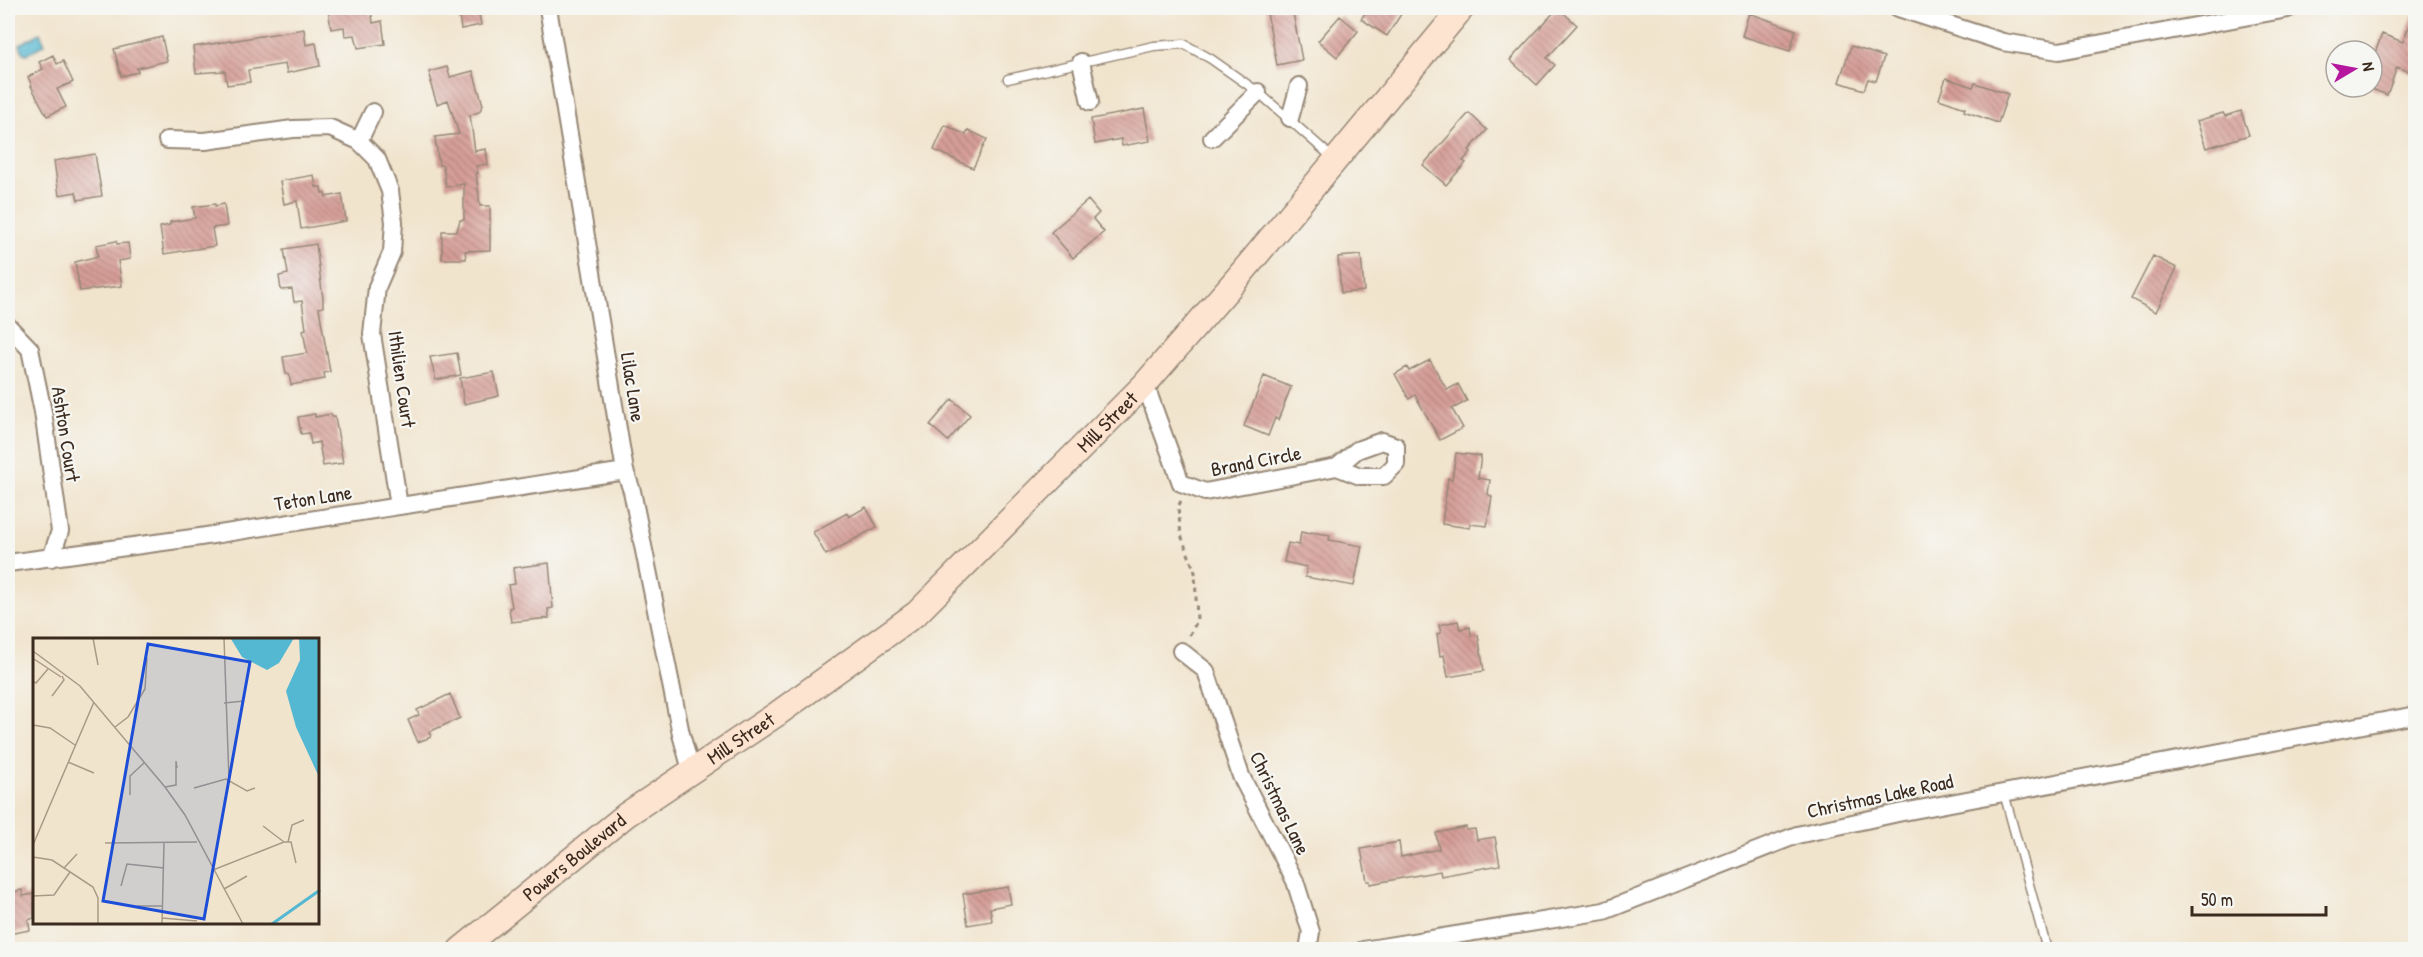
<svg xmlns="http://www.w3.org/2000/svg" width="2423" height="957" font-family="'Patrick Hand',sans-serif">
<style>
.water{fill:url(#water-ripples);stroke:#487178;stroke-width:1.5}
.building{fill:url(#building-back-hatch)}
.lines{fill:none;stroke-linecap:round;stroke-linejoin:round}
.lane-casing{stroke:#968776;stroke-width:11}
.street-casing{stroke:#968776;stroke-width:20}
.secondary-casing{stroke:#968776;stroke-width:27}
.path{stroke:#968776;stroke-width:3;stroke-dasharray:4.5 4.5;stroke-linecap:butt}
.lane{stroke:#fff;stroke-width:8}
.street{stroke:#fff;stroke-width:16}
.secondary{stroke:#fde4d1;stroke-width:24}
.labels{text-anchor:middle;stroke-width:4.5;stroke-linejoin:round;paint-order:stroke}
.street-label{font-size:20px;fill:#3b2a1e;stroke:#f6f6f2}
.inset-river{fill:none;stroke:#55b8d3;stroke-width:3}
.inset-road{fill:none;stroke:#a89a87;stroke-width:1.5}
.view{fill:#1d4ed8;fill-opacity:0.15;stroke:#1d4ed8;stroke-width:3}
.inset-edge{fill:none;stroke:#3b2a1e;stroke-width:3}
</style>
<defs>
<pattern id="water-ripples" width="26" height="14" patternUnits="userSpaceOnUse" patternTransform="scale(1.5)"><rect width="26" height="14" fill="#55b8d3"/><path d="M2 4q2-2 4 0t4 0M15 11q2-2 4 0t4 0" fill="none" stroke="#4896ab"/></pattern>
<pattern id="building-back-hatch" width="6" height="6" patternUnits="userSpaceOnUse" patternTransform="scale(1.5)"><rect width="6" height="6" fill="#d69e97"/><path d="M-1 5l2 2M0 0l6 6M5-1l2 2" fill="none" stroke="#af817b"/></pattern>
</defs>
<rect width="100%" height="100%" fill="#f6f6f2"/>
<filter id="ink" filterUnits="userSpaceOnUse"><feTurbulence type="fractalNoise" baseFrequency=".0167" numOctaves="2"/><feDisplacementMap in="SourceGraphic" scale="12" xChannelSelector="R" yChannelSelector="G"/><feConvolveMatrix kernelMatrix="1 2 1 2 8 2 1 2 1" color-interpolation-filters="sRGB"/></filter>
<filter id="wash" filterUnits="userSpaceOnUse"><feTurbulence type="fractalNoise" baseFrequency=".008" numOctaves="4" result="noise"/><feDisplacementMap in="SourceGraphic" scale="24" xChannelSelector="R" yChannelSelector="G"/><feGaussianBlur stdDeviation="1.35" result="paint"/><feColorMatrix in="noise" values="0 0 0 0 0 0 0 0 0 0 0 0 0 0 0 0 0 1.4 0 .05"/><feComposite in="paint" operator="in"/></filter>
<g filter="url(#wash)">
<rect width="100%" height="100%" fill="#f1e4cd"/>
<path class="water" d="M40,33L45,44L27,54L23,53L20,44Z"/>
<g id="blocks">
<path class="building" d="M328,8H371L373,23L382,21L385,44L358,48L355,35L345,36L344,27L331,29Z
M458,8H478L481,25L461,29Z
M1266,8H1292L1302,60L1277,65Z
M1369,8H1405L1387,36L1361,19Z
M1558,8L1577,25L1547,58L1555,65L1537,85L1510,60Z
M1749,13L1796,30L1790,51L1742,36Z
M2414,13H2415V74L2397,67L2387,95L2372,89V61L2382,34L2403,42Z
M1340,16L1358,31L1337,57L1318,41Z
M304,29L306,45L316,43L320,66L287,73L285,64L248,70L250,82L227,85L225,71L196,73L193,47Z
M162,37L167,61L137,68L138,72L121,76L114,49Z
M1851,46L1884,57L1876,81L1868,79L1864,90L1839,82Z
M53,55L57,64L63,61L73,82L57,89L66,107L47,116L31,86H32L28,77L43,69L39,62Z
M447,67L450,77L473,71L483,105L479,112L470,115L475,151L486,149L488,164L476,166L478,173H476L480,206H490V250L465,251L466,259H442V231H457L460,220H464V184L446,187L443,165H439L435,137L459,134L448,100L437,104L430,82H432L429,72Z
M1946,78L1973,87L1975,83L2008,94L1998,123L1964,111L1965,108L1939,99Z
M1144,109L1150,141L1122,146L1121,139L1095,144L1091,119Z
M2241,111L2249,135L2206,148L2197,121L2223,113L2225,116Z
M1469,113L1487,130L1469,150L1471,152L1463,161L1466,163L1446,185L1423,165Z
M945,125L966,135L968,130L987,139L973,168L934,150Z
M95,154L102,196L78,200L76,192L59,195L54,161Z
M314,175L316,187H321L322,193H325L326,197L342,194L346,221L301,229L297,201L284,204L280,181Z
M1088,200L1099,213L1093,219L1104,232L1073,258L1051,232Z
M215,204V206L224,204L227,226L212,228L215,246L164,254L160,227L170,225V222L195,218L193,207Z
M116,241L117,244L128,243L130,259L118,261L122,286L80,291L75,262L98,256L96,245Z
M316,244L323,299V307L319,308L330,372L324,373L325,379L291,385L289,374H286L283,357L307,353L303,330L306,329L302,301L294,302L292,289L281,290L279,276L288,274L284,249Z
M1361,255L1364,291L1341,293L1338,257Z
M2153,256L2177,268L2156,312L2131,299Z
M457,353L461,375L436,380L430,357Z
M1430,360L1447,390L1458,384L1467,401L1452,409L1463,428L1440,440L1415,395L1409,399L1395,374L1407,367L1409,371Z
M494,372L499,396L464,404L460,378Z
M1264,376L1291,387L1278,420L1275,418L1268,436L1244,426Z
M952,399L970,415L948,441L930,425Z
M315,414V417L331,414L332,417H335L343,463L323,466L319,442L311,444L309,433L301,434L298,417Z
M1456,453L1481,456L1478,478L1490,480L1488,494L1492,497L1487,526L1470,524V528L1442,524L1448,478L1452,479Z
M866,507L877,527L826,555L813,532L847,513L849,517Z
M1301,532L1310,534L1311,532L1330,535L1329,540L1362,546L1354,586L1305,577L1307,567L1284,562L1288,543L1299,545Z
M549,563L553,608L548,609L549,618L511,622L509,608L512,607L508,585L515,584L513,568Z
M1458,621L1460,629L1470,627L1471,636L1478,635L1484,671L1448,677L1444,655L1440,656L1437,634L1441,633L1439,625Z
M450,694L460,718L429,732L431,737L418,742L408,720L419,715L417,710Z
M1466,827V830L1475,829L1477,840L1495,837L1500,865L1441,876L1440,871L1370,884V881H1367L1361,849L1399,842L1401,857L1439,849L1436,833Z
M1008,887L1011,904L990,908L992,921L968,925L963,894Z
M22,890L23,896L34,894V918L28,920L30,930L8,934V893Z"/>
</g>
</g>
<g filter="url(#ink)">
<use href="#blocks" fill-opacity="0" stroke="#968776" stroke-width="1.5"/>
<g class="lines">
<g class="lane-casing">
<path id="lane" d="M1008,79L1154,46L1184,44L1211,59L1258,92L1333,158
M2004,793L2047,950"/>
</g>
<g class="street-casing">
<path id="street" d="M548,8L625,471L632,491L681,734L691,770
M1898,8L2003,42L2059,51L2288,9
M1081,62L1090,102
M1290,118L1299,86
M1212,138L1258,92
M167,140L205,141L293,129L330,128L359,141L377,159L390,191L394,222L392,252L377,287L372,334L399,506
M359,141L373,112
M8,326L30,349L43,412L60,531L51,558
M1145,384L1181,483L1205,492L1337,467L1357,450L1382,441L1396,446V464L1384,476H1360L1337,467
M8,563L200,537L625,471
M1181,651L1206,671L1241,776L1295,881L1311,932L1308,950
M1363,950L1604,911L1797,835L1898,813L2416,715"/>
</g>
<g class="secondary-casing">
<g id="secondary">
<path id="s1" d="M460,950L626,815L777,714L917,613L1145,384L1235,281L1462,8"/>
</g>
</g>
<path class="path" d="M1181,501L1178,507L1181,535L1195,572L1197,621L1189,636"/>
<use href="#lane" class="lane"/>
<use href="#street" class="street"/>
<use href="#secondary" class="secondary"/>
</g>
</g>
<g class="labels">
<g class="street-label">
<text transform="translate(402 379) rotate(82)" y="7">Ithilien Court</text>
<text transform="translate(633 387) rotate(81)" y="7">Lilac Lane</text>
<text dy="7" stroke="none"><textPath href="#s1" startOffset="838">Mill Street</textPath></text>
<text transform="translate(66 434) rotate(81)" y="7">Ashton Court</text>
<text transform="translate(1256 461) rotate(-11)" y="7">Brand Circle</text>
<text transform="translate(313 498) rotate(-9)" y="7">Teton Lane</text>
<text dy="7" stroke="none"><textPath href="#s1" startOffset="352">Mill Street</textPath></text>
<text transform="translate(1880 796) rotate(-12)" y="7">Christmas Lake Road</text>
<text transform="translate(1280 803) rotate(64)" y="7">Christmas Lane</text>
<text dy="7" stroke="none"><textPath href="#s1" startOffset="147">Powers Boulevard</textPath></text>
</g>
</g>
<g transform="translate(33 638)">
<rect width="286" height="286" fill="#f1e4cd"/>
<path d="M261,0L246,25L234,32L209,19L198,1ZM266,0H286V139L263,89L253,53L267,22Z" fill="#55b8d3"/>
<path class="inset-river" d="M239,286L287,252"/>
<path class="inset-road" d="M60,0L65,27M191,0L196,142M0,13L47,48L132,149L152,177L210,286M1,21L28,39M0,43L3,45L15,31M19,58L31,42L29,38M191,65L211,63M0,87L17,90L42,107M82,89L95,79L112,51L114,20M35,124L61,135M132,149L143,147V123L144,130M161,150L193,141L214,153L222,150M97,157V138L111,125M230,188L251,204M255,204L259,187L271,182M72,205L164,204M0,207L61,64M0,219L19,222L60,249L65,260V286M31,230L44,216M180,232L251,204H258L263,225M88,248L94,226L131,230M191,251L214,238M0,258L21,257L37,234M104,268H129M129,280L164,283M129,286L131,205"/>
<path class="view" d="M115,6L217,24L171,281L70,263Z"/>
<rect width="286" height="286" class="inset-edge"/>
</g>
<rect width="2423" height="957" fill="none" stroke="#f6f6f2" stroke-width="30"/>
<g transform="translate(2354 69) rotate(80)"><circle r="28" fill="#f6f6f2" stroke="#aba49d" stroke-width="1.5"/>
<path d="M0-4.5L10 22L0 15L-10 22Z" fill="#b5179e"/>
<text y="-9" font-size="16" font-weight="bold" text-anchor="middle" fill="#3b2a1e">N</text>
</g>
<path d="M2192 906v9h134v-9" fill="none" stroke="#3b2a1e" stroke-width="3"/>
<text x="2201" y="906" font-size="18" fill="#3b2a1e" stroke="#f6f6f2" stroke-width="4.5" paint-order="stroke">50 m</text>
</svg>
